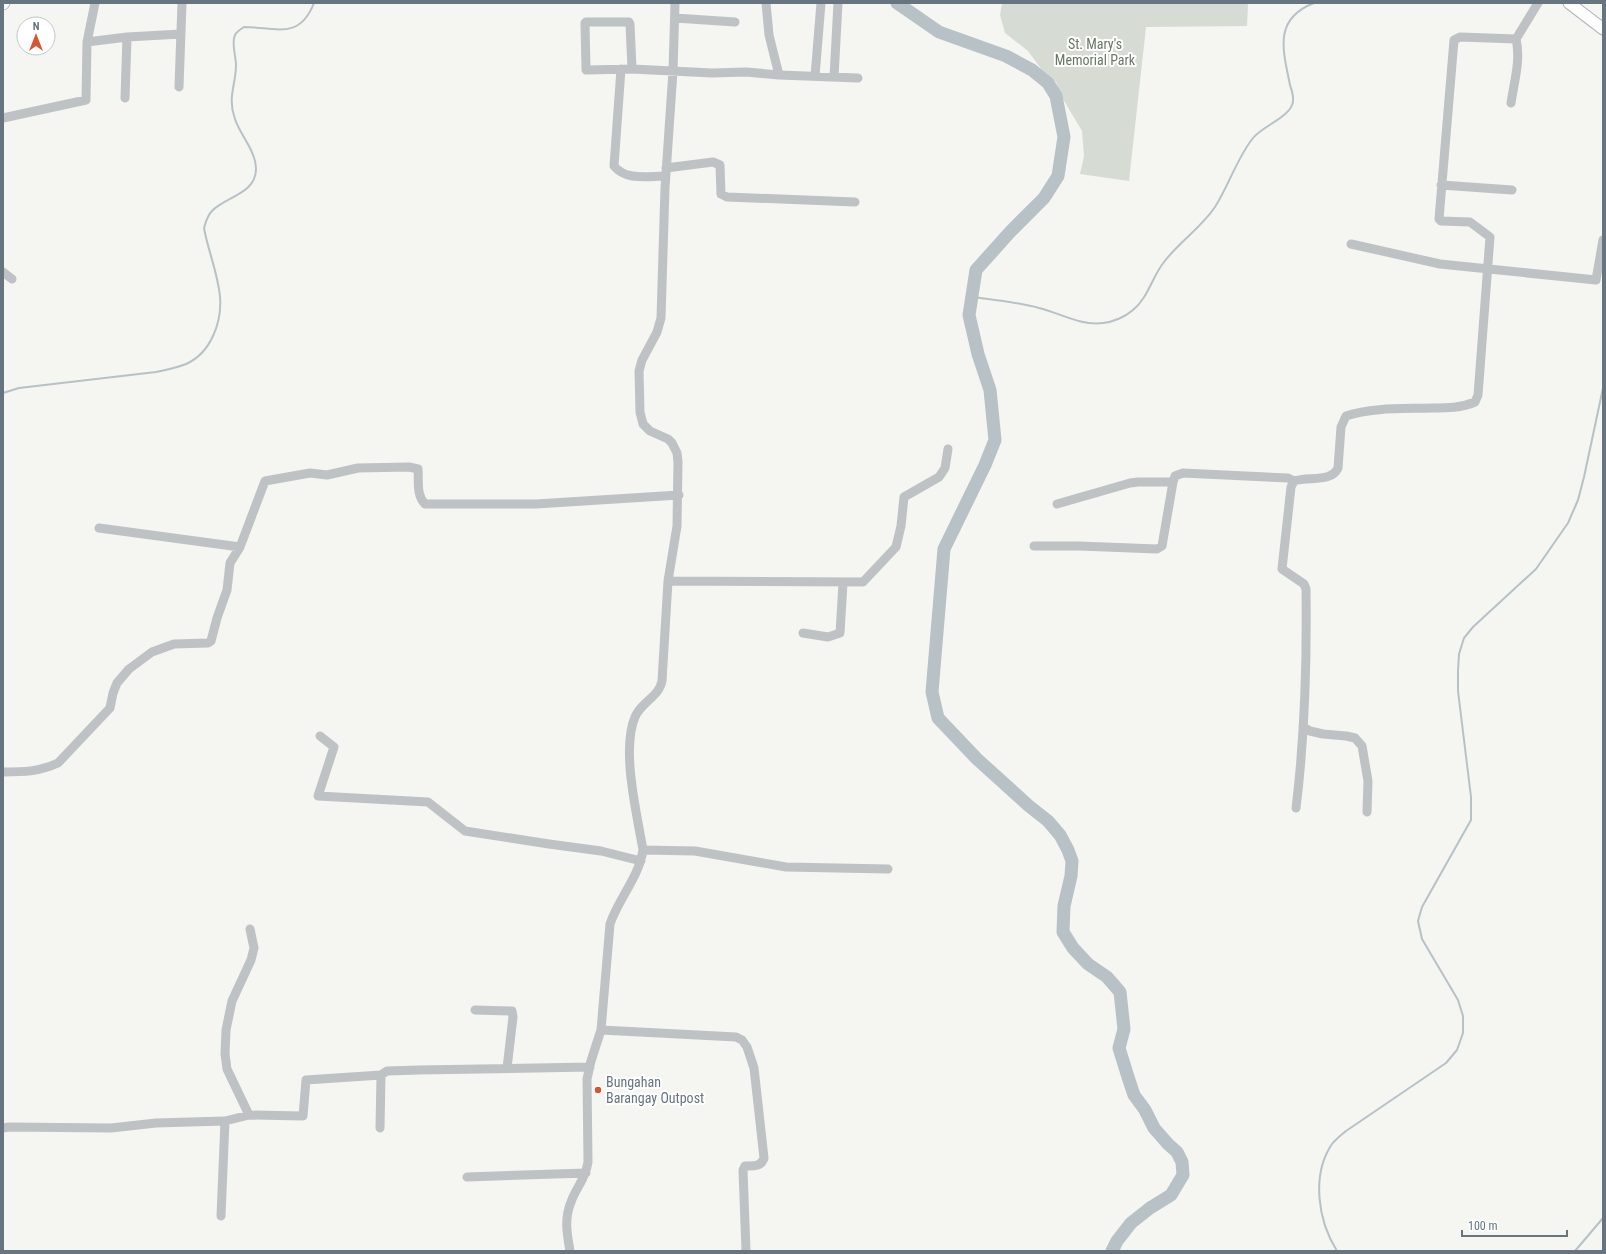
<svg xmlns="http://www.w3.org/2000/svg" width="1606" height="1254" font-family="'Roboto Condensed',sans-serif">
<style>
.green{fill:#d6dbd3}
.lines{fill:none;stroke-linecap:round;stroke-linejoin:round}
.stream{stroke:#b7c1c6;stroke-width:2}
.river{stroke:#b7c1c6;stroke-width:13}
.major-casing{stroke:#b2b6b9;stroke-width:13}
.minor{stroke:#bec2c5;stroke-width:9}
.major{stroke:#fff;stroke-width:11}
.poi-dot{fill:#d55731;stroke:#fff;stroke-width:1.5}
.labels{text-anchor:middle;stroke-width:4;stroke-linejoin:round;paint-order:stroke}
.park-label{font-size:14px;fill:#687864;stroke:#fff}
.poi-label{font-size:14px;fill:#667580;stroke:#fff;text-anchor:start}
</style>
<rect width="100%" height="100%" fill="#f5f5f1"/>
<path class="green" d="M1002,3H1248L1247,26L1146,27L1129,181L1080,174L1084,156L1082,131L1063,99L1056,82L1042,70L1028,51L1005,33L1000,15Z"/>
<g class="lines">
<path class="stream" d="M973,297C995,300 1017,302 1039,308C1060,313 1080,326 1103,323C1113,322 1125,317 1133,310C1148,298 1152,277 1164,262C1179,242 1201,228 1215,207C1229,185 1237,158 1253,138C1262,127 1288,117 1292,105C1295,99 1292,91 1290,85C1283,50 1273,19 1314,3
M3,393L19,388L156,372C166,370 176,368 186,364C211,353 222,322 220,297C218,273 208,251 204,228C206,222 207,216 212,211C225,197 256,194 256,169C256,151 240,135 235,119C227,97 236,85 236,65C236,56 231,43 235,35C237,31 241,29 244,27C275,27 299,41 314,3
M1337,1251C1318,1221 1311,1175 1332,1144C1336,1139 1341,1135 1346,1131L1446,1063L1457,1050L1463,1033V1016L1458,1000L1422,939L1418,921L1422,907L1471,820V797L1458,691V671L1459,654L1464,638L1473,627L1536,569L1568,523L1578,500L1584,477L1603,388
M1575,1251L1603,1218"/>
<path class="river" d="M897,3L939,32L1006,56L1032,70L1048,83L1056,96L1064,137L1058,176L1044,198L1010,232L976,270L969,315L978,354L990,390L995,440L985,465L944,549L932,692L938,718L977,759L1029,806L1048,821L1060,835L1068,850L1072,861L1071,876L1064,906L1063,932L1073,948L1088,964L1107,977L1120,992L1124,1029L1119,1048L1128,1077L1134,1095L1145,1110L1154,1128L1168,1144L1177,1152L1182,1162L1183,1175L1171,1195L1150,1208L1131,1223L1117,1241L1112,1251"/>
<g class="major-casing">
<path id="major" d="M1569,3L1603,29
M3,4L4,3"/>
</g>
<path class="minor" d="M766,3L769,35L779,75
M675,18L735,22
M586,22H629L630,24L632,69L586,70L585,23Z
M127,37L181,34
M87,42L127,37L125,98
M621,69L614,166C626,181 648,176 666,176
M632,69L712,73L746,72L779,75L858,78
M815,76L821,3
M834,77L838,3
M179,87L182,3
M1511,103C1514,82 1521,60 1516,39
M3,118L86,100L87,42L95,3
M666,168L713,162L720,165L721,194L727,197L855,202
M1441,185L1512,190
M1351,244L1440,264L1596,280L1603,240
M3,272L12,279
M1057,504L1130,483L1138,482H1173
M99,528L240,547
M1034,546H1079L1157,549L1162,546L1173,482L1175,476L1183,473L1288,478L1294,481
M668,581L863,582L896,547L901,526L904,497L939,477L945,468L948,449
M803,633L828,637L840,633L843,583
M1303,727L1310,731L1323,734L1346,736L1355,738L1362,746L1368,781L1367,812
M320,736L334,747L318,796L428,802L465,831L549,844L601,851L641,861
M3,772C24,772 38,772 58,763L110,708L113,693L117,683L129,669L152,652L174,644L208,643L211,641L217,618L227,590L230,563L240,547L265,481L310,473L327,475L358,468L409,467L418,469C419,481 416,495 425,504H536L679,495
M1296,808C1305,735 1307,662 1306,589L1304,584L1282,569L1291,487L1294,481C1309,476 1331,483 1338,468L1341,427L1346,416C1373,407 1404,409 1432,408C1447,408 1461,408 1475,402L1478,395L1490,237L1470,222L1441,221L1439,219L1454,40L1460,37L1516,39L1538,3
M643,850L695,851L786,867L888,869
M475,1010L512,1011L513,1017L507,1068
M601,1030L736,1037L742,1040L747,1047L754,1068L764,1158C761,1167 754,1166 745,1166L743,1170L746,1251
M249,1115L227,1069L225,1054L226,1030L232,1001L251,960L254,948L250,929
M3,1128L9,1127L111,1128L156,1123L225,1121L249,1115L303,1116L306,1080L381,1075L387,1071L419,1070L590,1067
M380,1128L381,1075
M467,1177L586,1173
M221,1216L225,1121
M570,1251C567,1234 564,1219 571,1202C576,1187 585,1181 588,1162L587,1079L591,1061L601,1030L610,924C619,898 639,877 643,850C637,814 621,750 635,717C641,702 659,697 662,681L668,581L677,526L678,462L677,453L672,443L668,439L650,431L643,424L640,412L639,371L642,360L657,332L661,318L665,188L673,71L675,3"/>
<use href="#major" class="major"/>
</g>
<circle class="poi-dot" cx="598" cy="1090" r="4"/>
<g class="labels">
<g class="park-label">
<text x="1095" y="49">St. Mary's<tspan x="1095" dy="16">Memorial Park</tspan></text>
</g>
<g class="poi-label">
<text x="606" y="1087">Bungahan<tspan x="606" dy="16">Barangay Outpost</tspan></text>
</g>
</g>
<rect width="1606" height="1254" fill="none" stroke="#667580" stroke-width="8"/>
<g transform="translate(36 36)"><circle r="19" fill="#ffffff" stroke="#c2c8cc"/>
<path d="M0-3L7 15L0 10L-7 15Z" fill="#d55731"/>
<text y="-6" font-size="11" font-weight="bold" text-anchor="middle" fill="#667580">N</text>
</g>
<path d="M1462 1230v6h105v-6" fill="none" stroke="#667580" stroke-width="2"/>
<text x="1468" y="1230" font-size="12" fill="#667580" stroke="#ffffff" stroke-width="3" paint-order="stroke">100 m</text>
</svg>
